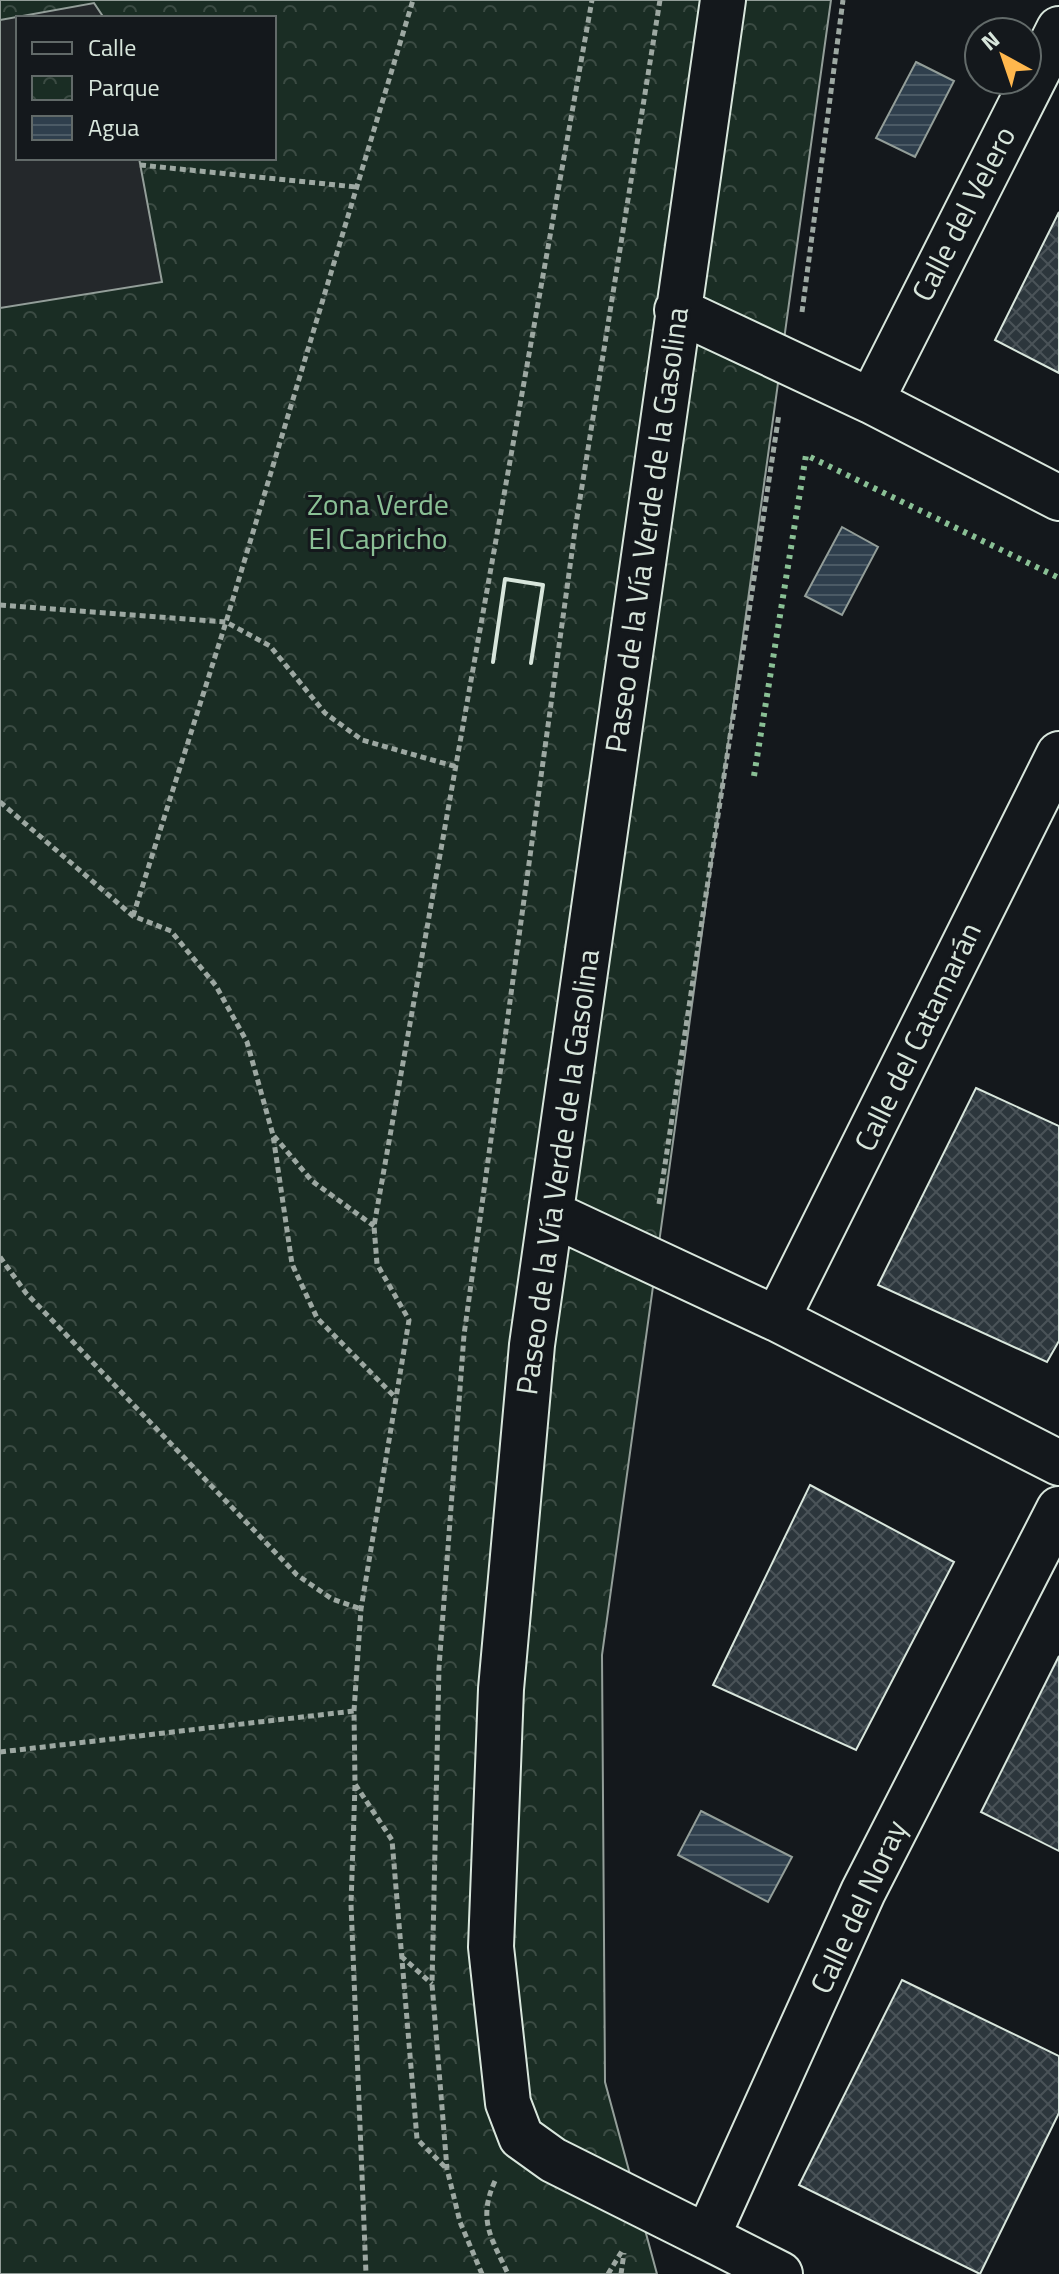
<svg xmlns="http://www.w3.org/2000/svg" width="1059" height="2274" font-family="'Titillium Web',sans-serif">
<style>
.park{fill:url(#park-crowns);stroke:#939e99;stroke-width:2;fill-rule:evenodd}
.parking{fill:#24282b;stroke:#939e99;stroke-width:2}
.water{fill:url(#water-rules);stroke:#939e99;stroke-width:2}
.building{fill:url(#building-cross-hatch);stroke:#d8e6dc;stroke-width:2}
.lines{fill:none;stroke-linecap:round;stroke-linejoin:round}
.minor-casing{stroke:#d8e6dc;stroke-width:48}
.path{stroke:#9da8a2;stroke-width:5;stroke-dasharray:6 4;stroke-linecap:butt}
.minor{stroke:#14181c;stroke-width:44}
.hedge{stroke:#8ac095;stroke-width:6;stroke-dasharray:4 6;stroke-linecap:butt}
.wall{stroke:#d8e6dc;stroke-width:4}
.labels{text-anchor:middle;stroke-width:6;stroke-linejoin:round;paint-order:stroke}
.street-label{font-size:30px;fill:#d8e6dc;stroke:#14181c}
.park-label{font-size:30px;fill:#8ac095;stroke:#14181c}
</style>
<defs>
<pattern id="park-crowns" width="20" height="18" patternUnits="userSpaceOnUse" patternTransform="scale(2)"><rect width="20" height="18" fill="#1a2d24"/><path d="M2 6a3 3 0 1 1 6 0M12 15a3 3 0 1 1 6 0" fill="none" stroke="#3b4b43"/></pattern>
<pattern id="water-rules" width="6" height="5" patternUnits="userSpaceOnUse" patternTransform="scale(2)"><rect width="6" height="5" fill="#2f3f4d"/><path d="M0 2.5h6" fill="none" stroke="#4c5b66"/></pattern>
<pattern id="building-cross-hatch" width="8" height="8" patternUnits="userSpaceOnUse" patternTransform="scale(2)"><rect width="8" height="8" fill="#2c363c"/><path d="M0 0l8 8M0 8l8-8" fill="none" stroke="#4a5358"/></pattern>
</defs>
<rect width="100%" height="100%" fill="#14181c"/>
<path class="park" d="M0,0H831L602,1655L605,2082L657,2274H0ZM18,18H274V158H18Z"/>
<path class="parking" d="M94,3L104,18H18V158H139L162,282L0,308V20Z"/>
<path class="water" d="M916,62L954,81L915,157L876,138Z
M842,527L878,547L842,615L805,596Z
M701,1811L792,1857L768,1902L678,1855Z"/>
<path class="building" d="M1059,212V373L995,340Z
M976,1088L1059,1126V1341L1047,1362L878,1285Z
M810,1485L954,1562L856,1750L713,1685Z
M1059,1656V1851L981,1812Z
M902,1980L1059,2056V2113L980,2274L799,2185Z"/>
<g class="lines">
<g class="minor-casing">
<path id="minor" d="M677,310L871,401L1059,498
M871,401L1059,29
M552,1214L777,1319L1059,1463
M777,1319L1059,754
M707,2237L553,2160L521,2137L508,2103L491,1947L501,1689L532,1345L723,0
M780,2274L707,2237L863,1892L1059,1509"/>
</g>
<path class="path" d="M140,165L356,187
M802,312L843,0
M0,605L226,622L270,646L325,713L362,740L457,767
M0,802L133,916L171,931L216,986L247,1042L273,1135L292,1264L317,1318L396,1398
M133,916L226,622L413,0
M274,1136L312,1181L374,1226
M659,1204L779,414
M0,1257L26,1293L297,1575L332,1599L361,1609
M354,1711L361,1609L409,1320L377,1264L374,1226L592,0
M0,1752L354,1711L355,1784L392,1840L417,2139L447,2169
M355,1785L351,1904L366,2274
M401,1956L432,1984
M495,2181C477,2220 492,2239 508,2274
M482,2274L460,2222L447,2169L432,1984L439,1667L464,1335L575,530L660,0
M608,2274L622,2251
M621,2274L624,2253"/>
<use href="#minor" class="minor"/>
<path class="hedge" d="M754,776L806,455L1059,578"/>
<path class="wall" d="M493,662L505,579L543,585L531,663"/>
</g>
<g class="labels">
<g class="street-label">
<text transform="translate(964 214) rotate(-63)" y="10">Calle del Velero</text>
<text transform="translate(647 530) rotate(-82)" y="10">Paseo de la Vía Verde de la Gasolina</text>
<text transform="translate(918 1037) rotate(-64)" y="10">Calle del Catamarán</text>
<text transform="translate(558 1172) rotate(-82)" y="10">Paseo de la Vía Verde de la Gasolina</text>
<text transform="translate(859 1907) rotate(-65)" y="10">Calle del Noray</text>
</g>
<g class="park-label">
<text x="378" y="515">Zona Verde<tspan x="378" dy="34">El Capricho</tspan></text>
</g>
</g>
<rect x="16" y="16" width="260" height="144" fill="#14181c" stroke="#626a69" stroke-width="2"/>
<rect x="32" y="42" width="40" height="12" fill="#14181c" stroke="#626a69" stroke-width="2"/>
<text x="88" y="56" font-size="24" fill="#d8e6dc">Calle</text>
<rect x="32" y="76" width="40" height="24" fill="url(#park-crowns)" stroke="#626a69" stroke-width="2"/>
<text x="88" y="96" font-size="24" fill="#d8e6dc">Parque</text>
<rect x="32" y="116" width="40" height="24" fill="url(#water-rules)" stroke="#626a69" stroke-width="2"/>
<text x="88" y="136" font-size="24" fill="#d8e6dc">Agua</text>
<g transform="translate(1003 56) rotate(320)"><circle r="38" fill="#14181c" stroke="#626a69" stroke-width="2"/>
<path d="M0-6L14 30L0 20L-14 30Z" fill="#ffb74d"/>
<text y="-12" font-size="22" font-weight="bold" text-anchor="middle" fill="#d8e6dc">N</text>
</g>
</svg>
